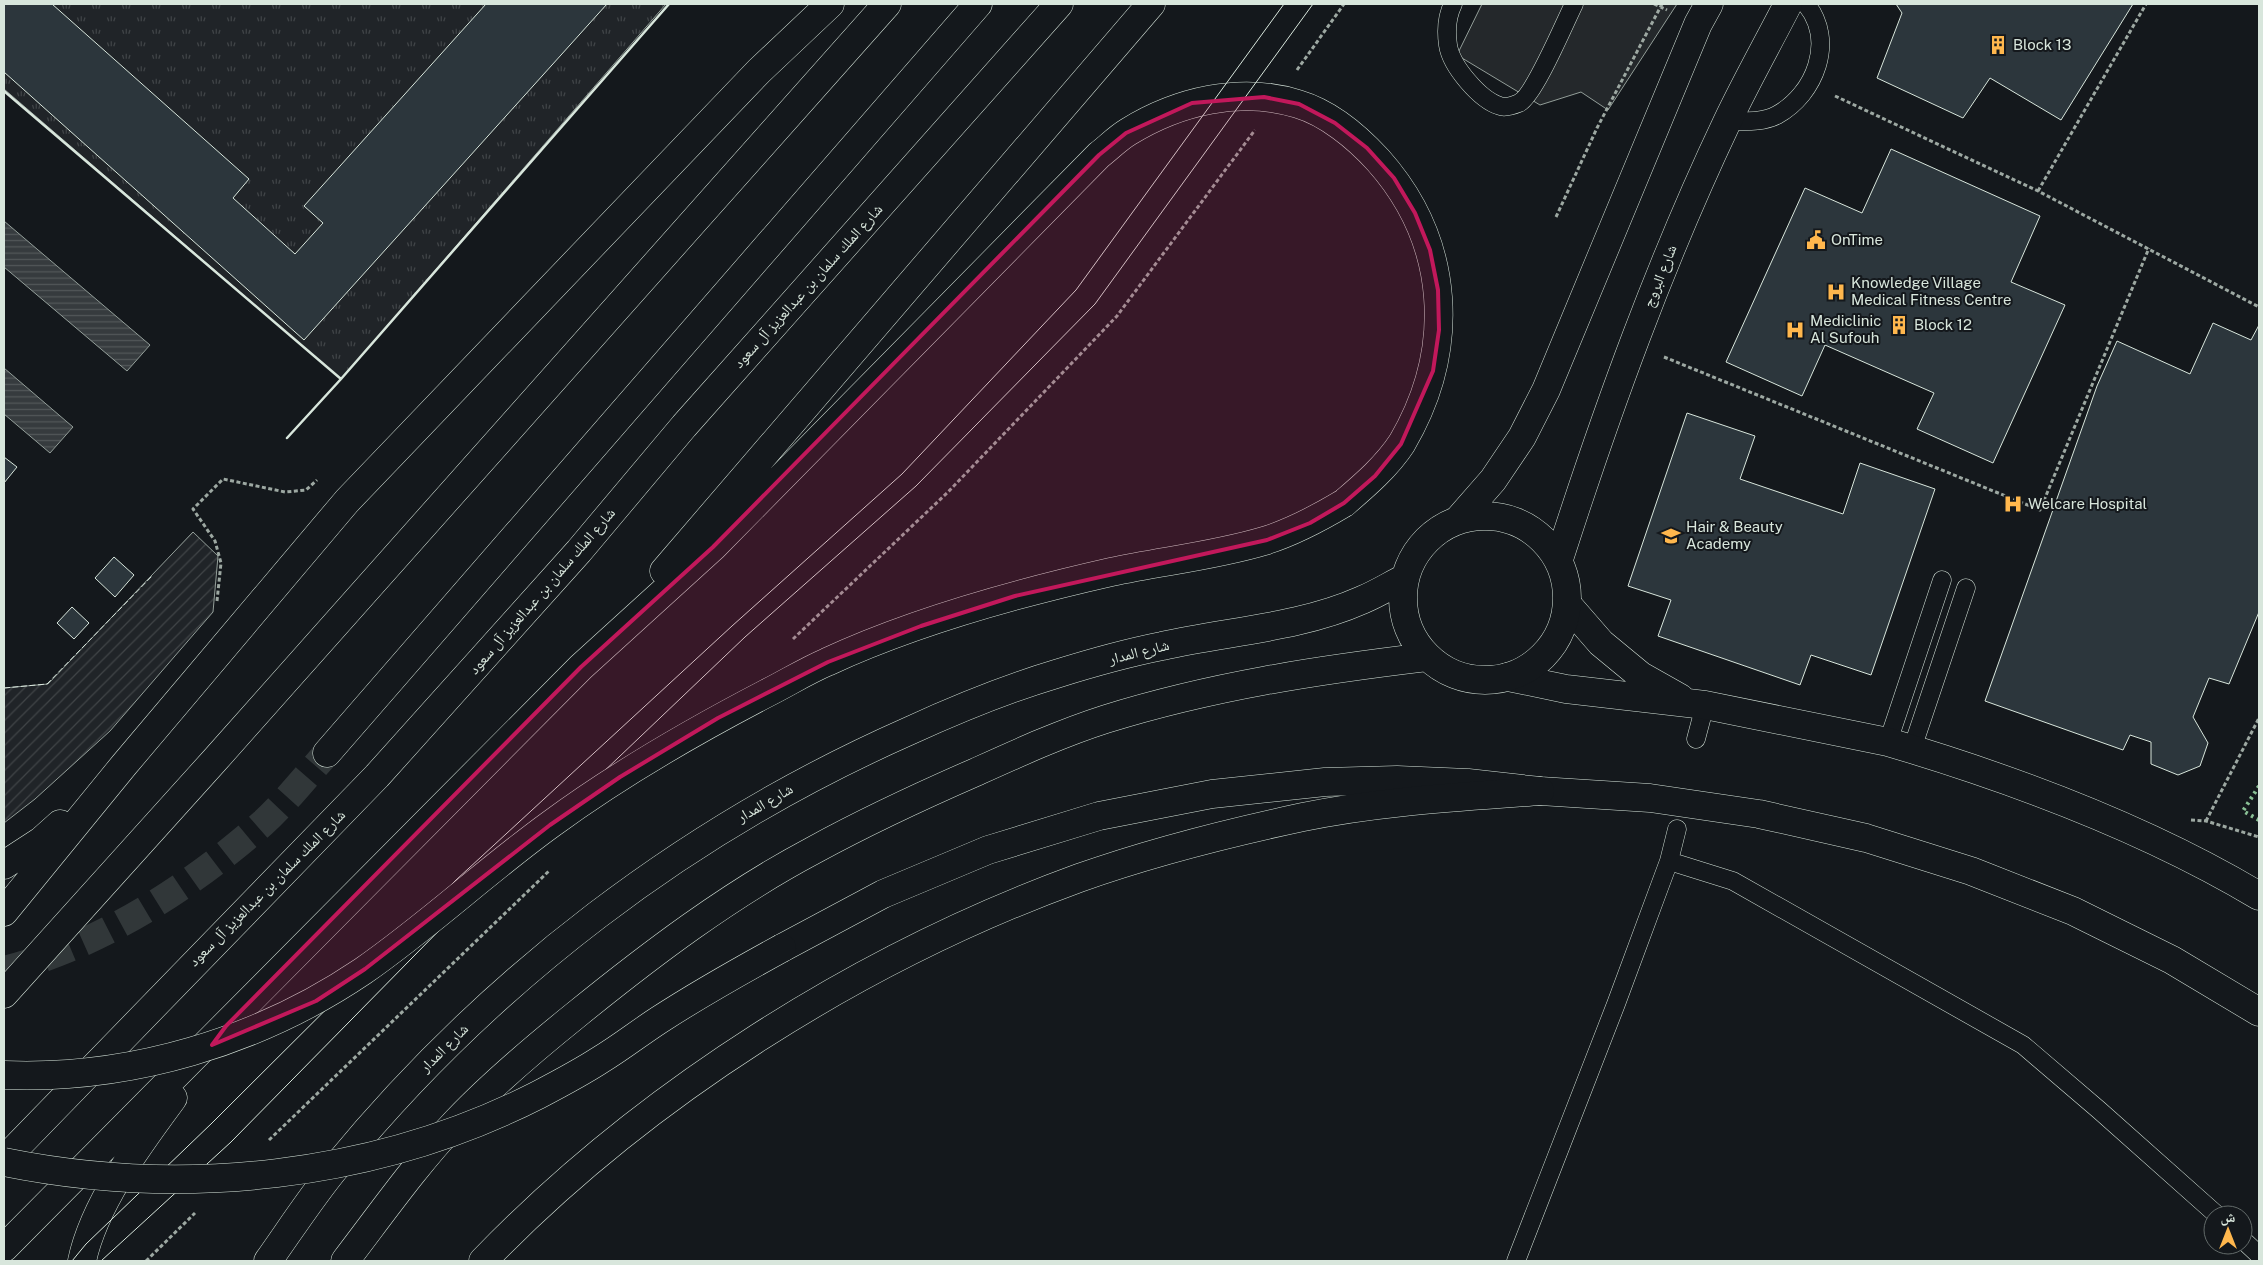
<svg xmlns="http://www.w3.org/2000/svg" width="2263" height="1265" font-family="'Public Sans','Noto Naskh Arabic',sans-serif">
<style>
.grass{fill:url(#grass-tufts);stroke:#939e99}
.garden{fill:url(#garden-furrows);stroke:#939e99}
.parking{fill:#24282b;stroke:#939e99}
.water{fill:url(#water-rules);stroke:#939e99}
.building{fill:#2c363c;stroke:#d8e6dc}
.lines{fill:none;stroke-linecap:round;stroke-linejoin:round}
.primary-tunnel{stroke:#313739;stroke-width:28;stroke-dasharray:28 14;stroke-linecap:butt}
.lane-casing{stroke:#d8e6dc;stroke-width:19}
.street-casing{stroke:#d8e6dc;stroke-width:29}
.secondary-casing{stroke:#d8e6dc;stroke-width:29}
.primary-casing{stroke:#d8e6dc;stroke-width:29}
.path{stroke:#9da8a2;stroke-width:3;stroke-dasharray:4 2.5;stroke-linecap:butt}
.lane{stroke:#14181c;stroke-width:18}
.street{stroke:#14181c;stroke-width:28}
.secondary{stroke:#14181c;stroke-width:28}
.primary{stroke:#14181c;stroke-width:28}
.tram{stroke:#d8e6dc;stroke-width:1}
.secondary-bridge-casing{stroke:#d8e6dc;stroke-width:29;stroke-linecap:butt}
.primary-bridge-casing{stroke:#d8e6dc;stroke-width:29;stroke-linecap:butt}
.secondary-bridge{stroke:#14181c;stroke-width:28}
.primary-bridge{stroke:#14181c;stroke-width:28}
.hedge{stroke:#8ac095;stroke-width:4;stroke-dasharray:2.5 4;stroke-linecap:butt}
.fence{stroke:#d8e6dc;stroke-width:1;stroke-dasharray:6 2.5;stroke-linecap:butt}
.wall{stroke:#d8e6dc;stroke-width:2.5}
.marked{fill:#c2185b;fill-opacity:0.2;stroke:#c2185b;stroke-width:4;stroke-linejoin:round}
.labels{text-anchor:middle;stroke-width:4;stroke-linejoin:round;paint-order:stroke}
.poi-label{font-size:15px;fill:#d8e6dc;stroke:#14181c;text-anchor:start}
.street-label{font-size:15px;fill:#d8e6dc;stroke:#14181c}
</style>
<defs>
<pattern id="grass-tufts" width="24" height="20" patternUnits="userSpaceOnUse" patternTransform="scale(1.25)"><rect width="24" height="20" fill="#202428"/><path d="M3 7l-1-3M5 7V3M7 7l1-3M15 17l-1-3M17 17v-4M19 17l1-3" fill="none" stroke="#404447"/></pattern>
<pattern id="garden-furrows" width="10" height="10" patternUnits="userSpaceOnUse" patternTransform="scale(1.25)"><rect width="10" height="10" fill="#202428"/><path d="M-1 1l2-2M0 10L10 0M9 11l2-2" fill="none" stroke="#404447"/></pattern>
<pattern id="water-rules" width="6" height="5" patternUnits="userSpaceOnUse" patternTransform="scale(1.25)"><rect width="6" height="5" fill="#363b3e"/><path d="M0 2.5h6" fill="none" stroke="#525759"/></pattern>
</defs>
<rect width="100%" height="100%" fill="#14181c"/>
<path class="grass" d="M4,4H666L341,379L4,89Z"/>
<path class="garden" d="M193,532L218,556L213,612L110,731L35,799L4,823V688L48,684Z"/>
<path class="parking" d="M1482,4H1677L1608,110L1581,92L1540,105L1457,55Z"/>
<path class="water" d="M4,221L150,345L127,371L4,267Z
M4,368L73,427L50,453L4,414Z"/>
<path class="building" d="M4,4H52L249,179L233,198L295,254L323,223L304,206L486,4H607L304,340L4,72Z
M1896,4H2133L2061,120L1990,78L1963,118L1877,78L1902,13Z
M1891,149L2040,216L2011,282L2065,305L1993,463L1917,429L1934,393L1825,345L1802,396L1726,362L1805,188L1862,213Z
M2213,323L2251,340L2259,325V612L2229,684L2209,678L2193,717L2208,743L2200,766L2178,775L2151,764V742L2130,735L2123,750L1985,701L2097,386L2117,341L2190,374Z
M1687,413L1755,436L1740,479L1843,514L1860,463L1935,489L1871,675L1811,655L1800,685L1658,636L1671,600L1628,586Z
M4,457L17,467L4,483Z
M114,557L134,575L115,597L95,578Z
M72,607L89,623L74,639L57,623Z"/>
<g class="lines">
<path class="primary-tunnel" d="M4,970C99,946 189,888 263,823C286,802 306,776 327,753"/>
<g class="lane-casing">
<path id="lane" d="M1453,4C1447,16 1446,31 1448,45C1451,66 1480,100 1500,106C1505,108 1514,105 1519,103C1534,96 1565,22 1574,4
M1728,121C1744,121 1762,123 1777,115C1815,94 1836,41 1806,4
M1696,739L1705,705
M1888,742L1942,580
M1912,749L1966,588
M1669,861L1733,881L2023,1045L2099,1110L2217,1215
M2243,1240L2259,1255
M1516,1261L1616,1004L1669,861L1677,829"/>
</g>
<g class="street-casing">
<path id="street" d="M1568,605L1601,643L1641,676L1680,698
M1508,677L1566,689L1705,705L1888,742C2013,779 2147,829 2259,896"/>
</g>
<g class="secondary-casing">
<path id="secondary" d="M1403 598a82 82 0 1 1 164 0a82 82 0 1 1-164 0Z
M1458,520L1493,480L1522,437L1546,390L1698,24L1709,4
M1559,559C1607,410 1660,263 1727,122C1746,82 1768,43 1788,4
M782,948L883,894L988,850L1099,816L1212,794L1325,782L1397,780L1468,783L1540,791L1650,798L1759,814L1866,838L1971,871L2073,911L2172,960L2259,1012
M268,1261C290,1230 312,1196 336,1167C490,979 687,829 909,731C957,709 1006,689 1056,674C1091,663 1127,653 1162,646C1228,631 1299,628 1362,600C1377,594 1391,585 1405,578
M345,1261C381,1214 416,1164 457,1121C494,1082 536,1047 577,1014C651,954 729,895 814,850C867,821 921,796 976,772C1018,753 1062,733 1106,719C1212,686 1318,670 1427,657"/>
</g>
<g class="primary-casing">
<path id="primary" d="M664,571L1151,4
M327,753L978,4
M4,865L41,841L60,824
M4,912L124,765L347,501L759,71L830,4
M4,994L214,761L887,4
M4,1160L377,776L579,551L684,426L1059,4
M4,1248L581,667L713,547L1099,155C1108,148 1118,138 1128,132C1178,101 1241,86 1298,104C1328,113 1357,137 1378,160C1451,242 1457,349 1402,443C1387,466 1365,485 1344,503
M82,1261C94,1204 139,1144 173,1098
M483,1261C644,1094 862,957 1079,878C1152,852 1228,833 1303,817C1381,801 1461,797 1540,791"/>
</g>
<path class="path" d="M1654,4L1667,10
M1297,70L1344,4
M1835,96L2038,191L2259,307
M2038,191L2146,4
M1556,217L1597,128L1662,4
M1664,357L2040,510L2149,248
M217,601L221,563L215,541L193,509L223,479L285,492L306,490L317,480
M793,639L948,492L1117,316L1255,130
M2191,820L2206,821L2259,837
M2206,821L2259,718
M269,1140L550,870
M146,1261L195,1213"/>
<use href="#lane" class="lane"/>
<use href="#street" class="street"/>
<use href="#secondary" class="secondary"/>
<use href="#primary" class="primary"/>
<path class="tram" d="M72,1261L86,1244L212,1123L456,880L732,626L902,474L1076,290L1284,4
M101,1261L231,1142L472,897L745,637L916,486L1095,304L1313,4"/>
<g class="secondary-bridge-casing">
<path id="secondary-bridge" d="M4,1162C182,1198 375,1178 538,1095C559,1084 580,1073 600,1060C620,1048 639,1033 659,1020C699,994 740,971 782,948"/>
</g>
<g class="primary-bridge-casing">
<path id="primary-bridge" d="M4,1075C130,1080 258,1042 363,971C428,926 486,871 551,824C619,774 692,732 767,693C787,683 806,671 827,662C913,622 1018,593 1111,572C1162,561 1214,556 1264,541C1293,532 1319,518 1344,503"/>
</g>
<use href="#secondary-bridge" class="secondary-bridge"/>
<use href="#primary-bridge" class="primary-bridge"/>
<path class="hedge" d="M2259,786L2243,811L2259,820"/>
<path class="fence" d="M4,688L47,684L153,575"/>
<path class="wall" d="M4,91L341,379L287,438
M341,379L669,4"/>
</g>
<path class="marked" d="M1264,97L1299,104L1335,123L1367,148L1394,178L1415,213L1430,250L1438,290L1439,330L1433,371L1401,444L1375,476L1344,503L1310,523L1267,540L1015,596L921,626L828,662L718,718L620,777L550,825L365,969L316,1001L212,1045L226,1026L581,667L713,547L1099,155L1126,133L1192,103Z"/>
<defs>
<g id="building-bare" transform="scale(1.5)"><path d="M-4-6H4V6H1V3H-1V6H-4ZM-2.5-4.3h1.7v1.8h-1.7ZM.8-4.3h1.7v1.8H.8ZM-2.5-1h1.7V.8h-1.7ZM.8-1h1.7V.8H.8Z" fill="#ffb74d" stroke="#14181c" stroke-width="2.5" paint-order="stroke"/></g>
<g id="civic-bare" transform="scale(1.5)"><path d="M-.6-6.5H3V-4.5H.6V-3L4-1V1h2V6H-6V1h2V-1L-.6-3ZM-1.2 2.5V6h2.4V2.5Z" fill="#ffb74d" stroke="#14181c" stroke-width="2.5" paint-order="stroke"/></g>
<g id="hospital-bare" transform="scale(1.5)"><path d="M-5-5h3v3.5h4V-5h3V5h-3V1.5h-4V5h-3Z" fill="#ffb74d" stroke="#14181c" stroke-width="2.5" paint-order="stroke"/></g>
<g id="university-bare" transform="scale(1.5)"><path d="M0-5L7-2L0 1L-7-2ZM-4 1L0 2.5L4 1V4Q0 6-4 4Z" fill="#ffb74d" stroke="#14181c" stroke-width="2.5" paint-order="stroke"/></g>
</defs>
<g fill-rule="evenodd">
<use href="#building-bare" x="1998" y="45"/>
<use href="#civic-bare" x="1816" y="240"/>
<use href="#hospital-bare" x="1836" y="292"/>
<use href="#building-bare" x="1899" y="325"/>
<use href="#hospital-bare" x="1795" y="330"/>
<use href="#hospital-bare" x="2013" y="504"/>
<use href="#university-bare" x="1671" y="536"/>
</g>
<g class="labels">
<g class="poi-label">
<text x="2013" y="50">Block 13</text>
<text x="1831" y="245">OnTime</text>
<text x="1851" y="288">Knowledge Village<tspan x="1851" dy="17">Medical Fitness Centre</tspan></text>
<text x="1810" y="326">Mediclinic<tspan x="1810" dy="17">Al Sufouh</tspan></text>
<text x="1914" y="330">Block 12</text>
<text x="2028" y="509">Welcare Hospital</text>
<text x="1686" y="532">Hair &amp; Beauty<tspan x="1686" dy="17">Academy</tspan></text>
</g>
<g class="street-label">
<text transform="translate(1660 276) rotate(-68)" y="5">شارع البروج</text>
<text transform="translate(808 286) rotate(-48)" y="5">شارع الملك سلمان بن عبدالعزيز آل سعود</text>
<text transform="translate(542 591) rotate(-49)" y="5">شارع الملك سلمان بن عبدالعزيز آل سعود</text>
<text transform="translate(1139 652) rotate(-14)" y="5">شارع المدار</text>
<text transform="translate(765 803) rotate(-30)" y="5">شارع المدار</text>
<text transform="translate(267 888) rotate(-45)" y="5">شارع الملك سلمان بن عبدالعزيز آل سعود</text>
<text transform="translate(444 1048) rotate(-45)" y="5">شارع المدار</text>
</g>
</g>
<rect width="2263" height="1265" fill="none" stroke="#d8e6dc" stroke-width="10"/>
<g transform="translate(2228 1230)"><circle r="24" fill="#14181c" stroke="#626a69"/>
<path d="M0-4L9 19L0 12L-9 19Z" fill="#ffb74d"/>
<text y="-8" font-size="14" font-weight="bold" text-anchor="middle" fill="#d8e6dc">ش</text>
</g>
</svg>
